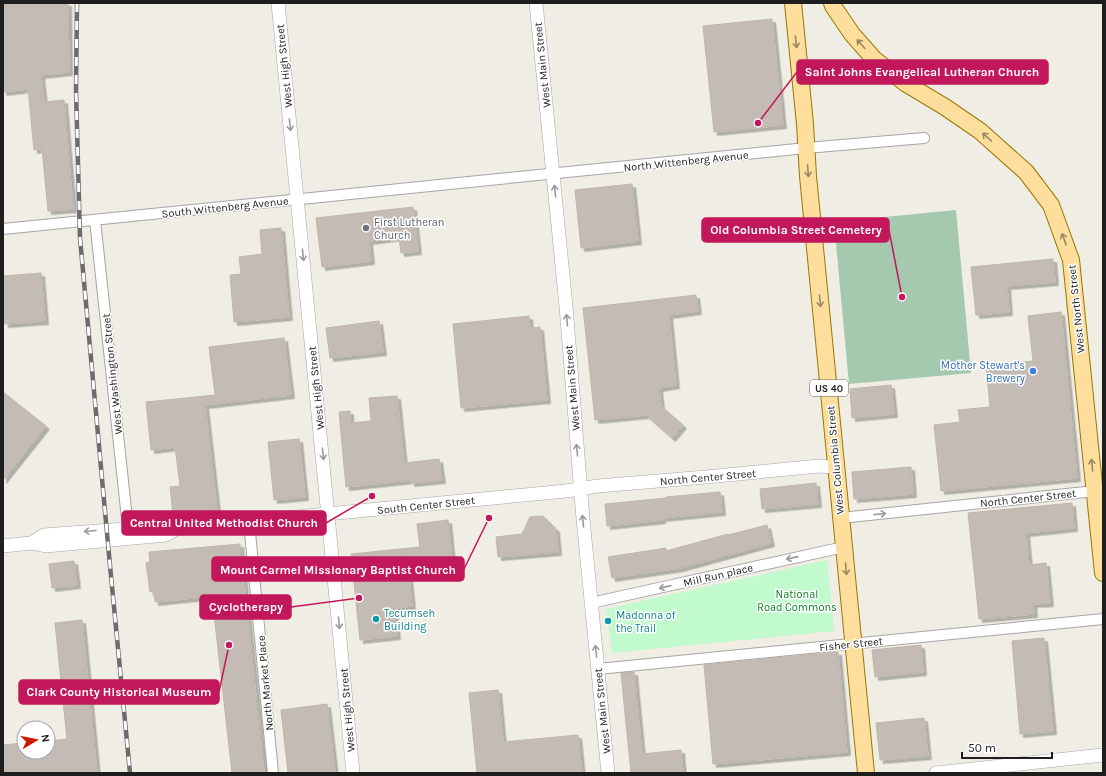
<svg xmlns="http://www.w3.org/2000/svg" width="1106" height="776" font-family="Karla,sans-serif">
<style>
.cemetery{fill:#a5c9af}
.park{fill:#c1facc}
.building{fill:#c4bcb4;stroke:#c1b5a7;filter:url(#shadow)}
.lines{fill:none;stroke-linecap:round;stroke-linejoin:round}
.minor-casing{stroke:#a5a5a5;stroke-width:12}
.tertiary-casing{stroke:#a5a5a5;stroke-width:14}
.primary-casing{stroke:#997800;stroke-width:18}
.minor{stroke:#fff;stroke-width:10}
.tertiary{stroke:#fff;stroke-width:13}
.primary{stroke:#fdde9c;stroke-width:16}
.rail-casing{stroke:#6c6c6c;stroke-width:4.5}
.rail{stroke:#fff;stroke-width:3;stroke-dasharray:9;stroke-linecap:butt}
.oneway{stroke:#998863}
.oneway2{stroke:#9a9a9a}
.worship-dot{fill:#6b7280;stroke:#fff;stroke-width:1.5}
.shop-dot{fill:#3f7fe0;stroke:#fff;stroke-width:1.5}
.culture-dot{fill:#0f9aa8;stroke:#fff;stroke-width:1.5}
.labels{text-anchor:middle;stroke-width:3;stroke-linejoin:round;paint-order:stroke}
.shield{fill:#fff;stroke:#626262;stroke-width:1}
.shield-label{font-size:10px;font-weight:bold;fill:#1e1e1e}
.street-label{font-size:11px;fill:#1e1e1e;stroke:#fff}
.worship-label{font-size:11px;fill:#5b616d;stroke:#fff;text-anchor:start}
.shop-label{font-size:11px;fill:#366cbe;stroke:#fff;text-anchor:end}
.park-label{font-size:11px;fill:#0a7f21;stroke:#fff}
.culture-label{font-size:11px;fill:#0d838f;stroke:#fff;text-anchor:start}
.leader{fill:none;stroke:#c2185b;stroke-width:1.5}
.callout-dot{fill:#c2185b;stroke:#fff;stroke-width:1.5}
.callout{fill:#c2185b;stroke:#c2185b;stroke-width:1.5}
.callout-label{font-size:12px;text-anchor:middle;font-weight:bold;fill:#fff}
</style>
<defs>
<filter id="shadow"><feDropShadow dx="3.5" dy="3.5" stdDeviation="0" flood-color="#0004"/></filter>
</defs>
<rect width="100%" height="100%" fill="#efede4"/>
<path class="cemetery" d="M956,210L971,373L849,384L834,222Z"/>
<path class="park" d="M827,560L834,631L612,653L606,609Z"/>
<path class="building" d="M3,3H68L69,72L41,75L44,102L64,100L73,209L48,211L42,149L34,150L28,89L3,92Z
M772,19L783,125L714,132L703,26Z
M632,184L638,241L581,248L575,190Z
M413,207L418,251L401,253L399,237L369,241L371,261L322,267L316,218Z
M281,228L289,317L234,322L230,275L241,274L239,257L262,254L260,230Z
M1053,259L1055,282L1007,286L1009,312L976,315L971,267Z
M41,273L45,321L5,324L3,306V276Z
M696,295L698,311L669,315L676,385L659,388L661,406L683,425L672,438L646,415L595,420L583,308Z
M1061,312L1077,478L941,491L934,425L960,422L958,410L990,407L986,366L1033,361L1028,316Z
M529,316L530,328L540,327L547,400L461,408L453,324Z
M379,321L383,352L330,358L326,328Z
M284,338L291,395L205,405L217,509L173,514L170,487L180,486L175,447L151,450L146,402L215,395L209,347Z
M891,385L894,414L852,418L850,389Z
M3,392L46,426L3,480Z
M397,396L404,463L439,459L442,480L411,483V480L346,487L339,412L350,411V423L371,421L369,398Z
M299,439L305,497L274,500L268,442Z
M911,467L913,494L854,499L852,472Z
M816,483L818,504L762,509L760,489Z
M720,492L722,512L662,518V520L607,526L605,504L666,498V497Z
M1072,503L1074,528L1026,533L1029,565L1046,563L1050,603L1033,604L1034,614L979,619L968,513Z
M543,516L556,529L558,552L498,557L496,537L522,534L530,517Z
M448,520L453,569L428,572L407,557L412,606L394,608L397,636L360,640L351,554L420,547L417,524Z
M767,525L771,543L680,568L612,578L608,557L666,548V551L728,534V535Z
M240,544L264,773H232L212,596L155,602L154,591L150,592L146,563L150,562L149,552Z
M74,561L77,585L52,588L49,564Z
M82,620L97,773H3V745L24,743V752H48V741L67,739L55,623Z
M1044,638L1053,731L1020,734L1012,641Z
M921,645L923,672L875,677L872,650Z
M838,652L847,752L713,764L704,665Z
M634,672L642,754L681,750L683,773H631L621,673Z
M498,690L503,742L578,735L582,773H477L469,693Z
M327,704L335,773H288L281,710Z
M924,718L928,756L880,760L876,723Z"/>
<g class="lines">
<g class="minor-casing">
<path id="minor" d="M95,220L128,528
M3,229L806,148L924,138
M841,518L1095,491
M249,522L273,773
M591,603L844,547
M598,669L1103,619"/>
</g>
<g class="tertiary-casing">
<path id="tertiary" d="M278,3L353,773
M536,3L566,306L583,519L608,773
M31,543L44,535L165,526L176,529
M3,546L31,543L46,546L166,535L176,529L192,527L566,491L598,486L706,477L819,466L836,467
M936,773L1103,755"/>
</g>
<g class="primary-casing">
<path id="primary" d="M793,3L805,124L808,176L866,773
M832,3L833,6L852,34L874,59L905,83L945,107L980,131L1026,172L1051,205L1071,260L1103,573"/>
</g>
<use href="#minor" class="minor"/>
<use href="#tertiary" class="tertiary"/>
<use href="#primary" class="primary"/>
<g class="rail-casing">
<path id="rail" d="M77,3L76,90L80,238L109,555L130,773"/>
</g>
<use href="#rail" class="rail"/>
</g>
<defs><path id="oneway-shaft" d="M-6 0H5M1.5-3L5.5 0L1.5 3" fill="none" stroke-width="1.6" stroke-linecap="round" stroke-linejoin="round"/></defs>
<g class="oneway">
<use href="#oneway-shaft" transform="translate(796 42) rotate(84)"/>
<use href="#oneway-shaft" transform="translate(861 44) rotate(-132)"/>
<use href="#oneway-shaft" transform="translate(987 137) rotate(-138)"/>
<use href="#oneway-shaft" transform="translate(808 171) rotate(86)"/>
<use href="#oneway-shaft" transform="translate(1064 239) rotate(-110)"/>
<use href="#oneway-shaft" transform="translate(820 301) rotate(85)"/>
<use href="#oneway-shaft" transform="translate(1092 465) rotate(-96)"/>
<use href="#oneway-shaft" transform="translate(846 569) rotate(85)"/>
</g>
<g class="oneway2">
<use href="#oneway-shaft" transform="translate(290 125) rotate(84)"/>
<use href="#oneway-shaft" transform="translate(555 191) rotate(-96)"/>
<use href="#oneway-shaft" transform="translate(303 255) rotate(84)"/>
<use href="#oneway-shaft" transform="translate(567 320) rotate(-95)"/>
<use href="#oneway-shaft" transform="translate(577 450) rotate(-95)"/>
<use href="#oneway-shaft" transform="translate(323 454) rotate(84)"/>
<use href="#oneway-shaft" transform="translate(880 514) rotate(-6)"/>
<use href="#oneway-shaft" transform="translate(583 521) rotate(-95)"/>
<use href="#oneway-shaft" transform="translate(90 531) rotate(175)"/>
<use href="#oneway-shaft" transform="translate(792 558) rotate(167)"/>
<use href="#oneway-shaft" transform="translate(665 587) rotate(167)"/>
<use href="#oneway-shaft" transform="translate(339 623) rotate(85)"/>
<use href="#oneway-shaft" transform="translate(596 651) rotate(-96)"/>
</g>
<circle class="worship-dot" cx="366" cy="228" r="4"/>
<circle class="shop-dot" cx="1033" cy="371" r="4"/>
<g class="culture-dot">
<circle cx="376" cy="619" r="4"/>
<circle cx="608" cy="621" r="4"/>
</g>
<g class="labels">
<rect class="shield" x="810" y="380" width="38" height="16" rx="3"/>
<g class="shield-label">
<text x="829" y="392">US 40</text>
</g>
<g class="street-label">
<text transform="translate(542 65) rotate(-96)" y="4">West Main Street</text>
<text transform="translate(284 66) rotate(-96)" y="4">West High Street</text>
<text transform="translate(686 161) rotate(-6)" y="4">North Wittenberg Avenue</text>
<text transform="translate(225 207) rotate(-6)" y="4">South Wittenberg Avenue</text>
<text transform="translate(1076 309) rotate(-96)" y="4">West North Street</text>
<text transform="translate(112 374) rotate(-96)" y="4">West Washington Street</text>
<text transform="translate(316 388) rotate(-96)" y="4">West High Street</text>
<text transform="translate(572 388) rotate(-95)" y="4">West Main Street</text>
<text transform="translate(835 460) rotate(-95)" y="4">West Columbia Street</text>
<text transform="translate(708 477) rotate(-5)" y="4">North Center Street</text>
<text transform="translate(1028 498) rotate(-6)" y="4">North Center Street</text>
<text transform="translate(426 505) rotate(-6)" y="4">South Center Street</text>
<text transform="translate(718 575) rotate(-13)" y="4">Mill Run place</text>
<text transform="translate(851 644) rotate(-6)" y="4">Fisher Street</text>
<text transform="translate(265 683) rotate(-95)" y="4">North Market Place</text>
<text transform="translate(347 710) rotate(-95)" y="4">West High Street</text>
<text transform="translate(602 711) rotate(-96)" y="4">West Main Street</text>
</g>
<g class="worship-label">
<text x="374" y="226">First Lutheran<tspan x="374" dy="13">Church</tspan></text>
</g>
<g class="shop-label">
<text x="1025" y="369">Mother Stewart's<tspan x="1025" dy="13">Brewery</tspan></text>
</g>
<g class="park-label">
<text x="797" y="598">National<tspan x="797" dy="13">Road Commons</tspan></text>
</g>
<g class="culture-label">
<text x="384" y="617">Tecumseh<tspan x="384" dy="13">Building</tspan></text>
<text x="616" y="619">Madonna of<tspan x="616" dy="13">the Trail</tspan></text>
</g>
</g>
<path class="leader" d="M758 123L797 72M902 297L889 230M372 496L326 523M489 518L464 569M359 598L291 607M229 645L219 692"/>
<g class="callout-dot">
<circle cx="758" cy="123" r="4"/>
<circle cx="902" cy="297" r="4"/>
<circle cx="372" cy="496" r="4"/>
<circle cx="489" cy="518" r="4"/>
<circle cx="359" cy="598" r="4"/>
<circle cx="229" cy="645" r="4"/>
</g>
<g class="callout">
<rect x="797" y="60" width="251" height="24" rx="4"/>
<rect x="702" y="218" width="187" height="24" rx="4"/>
<rect x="122" y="511" width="204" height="24" rx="4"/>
<rect x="212" y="557" width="252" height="24" rx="4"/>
<rect x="200" y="595" width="91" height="24" rx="4"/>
<rect x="19" y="680" width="200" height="24" rx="4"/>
</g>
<g class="callout-label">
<text x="922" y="76">Saint Johns Evangelical Lutheran Church</text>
<text x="796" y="234">Old Columbia Street Cemetery</text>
<text x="224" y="527">Central United Methodist Church</text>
<text x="338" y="574">Mount Carmel Missionary Baptist Church</text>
<text x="246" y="611">Cyclotherapy</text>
<text x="119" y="696">Clark County Historical Museum</text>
</g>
<rect width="1106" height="776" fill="none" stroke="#1e1e1e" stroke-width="8"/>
<g transform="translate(36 740) rotate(80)"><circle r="19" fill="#ffffff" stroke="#a5a5a5"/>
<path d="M0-3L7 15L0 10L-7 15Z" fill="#cd1700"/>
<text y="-6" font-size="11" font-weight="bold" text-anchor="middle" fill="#1e1e1e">N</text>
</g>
<path d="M962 752v6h90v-6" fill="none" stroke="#1e1e1e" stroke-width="2"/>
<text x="968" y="752" font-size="12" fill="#1e1e1e" stroke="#ffffff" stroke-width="3" paint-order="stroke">50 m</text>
</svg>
